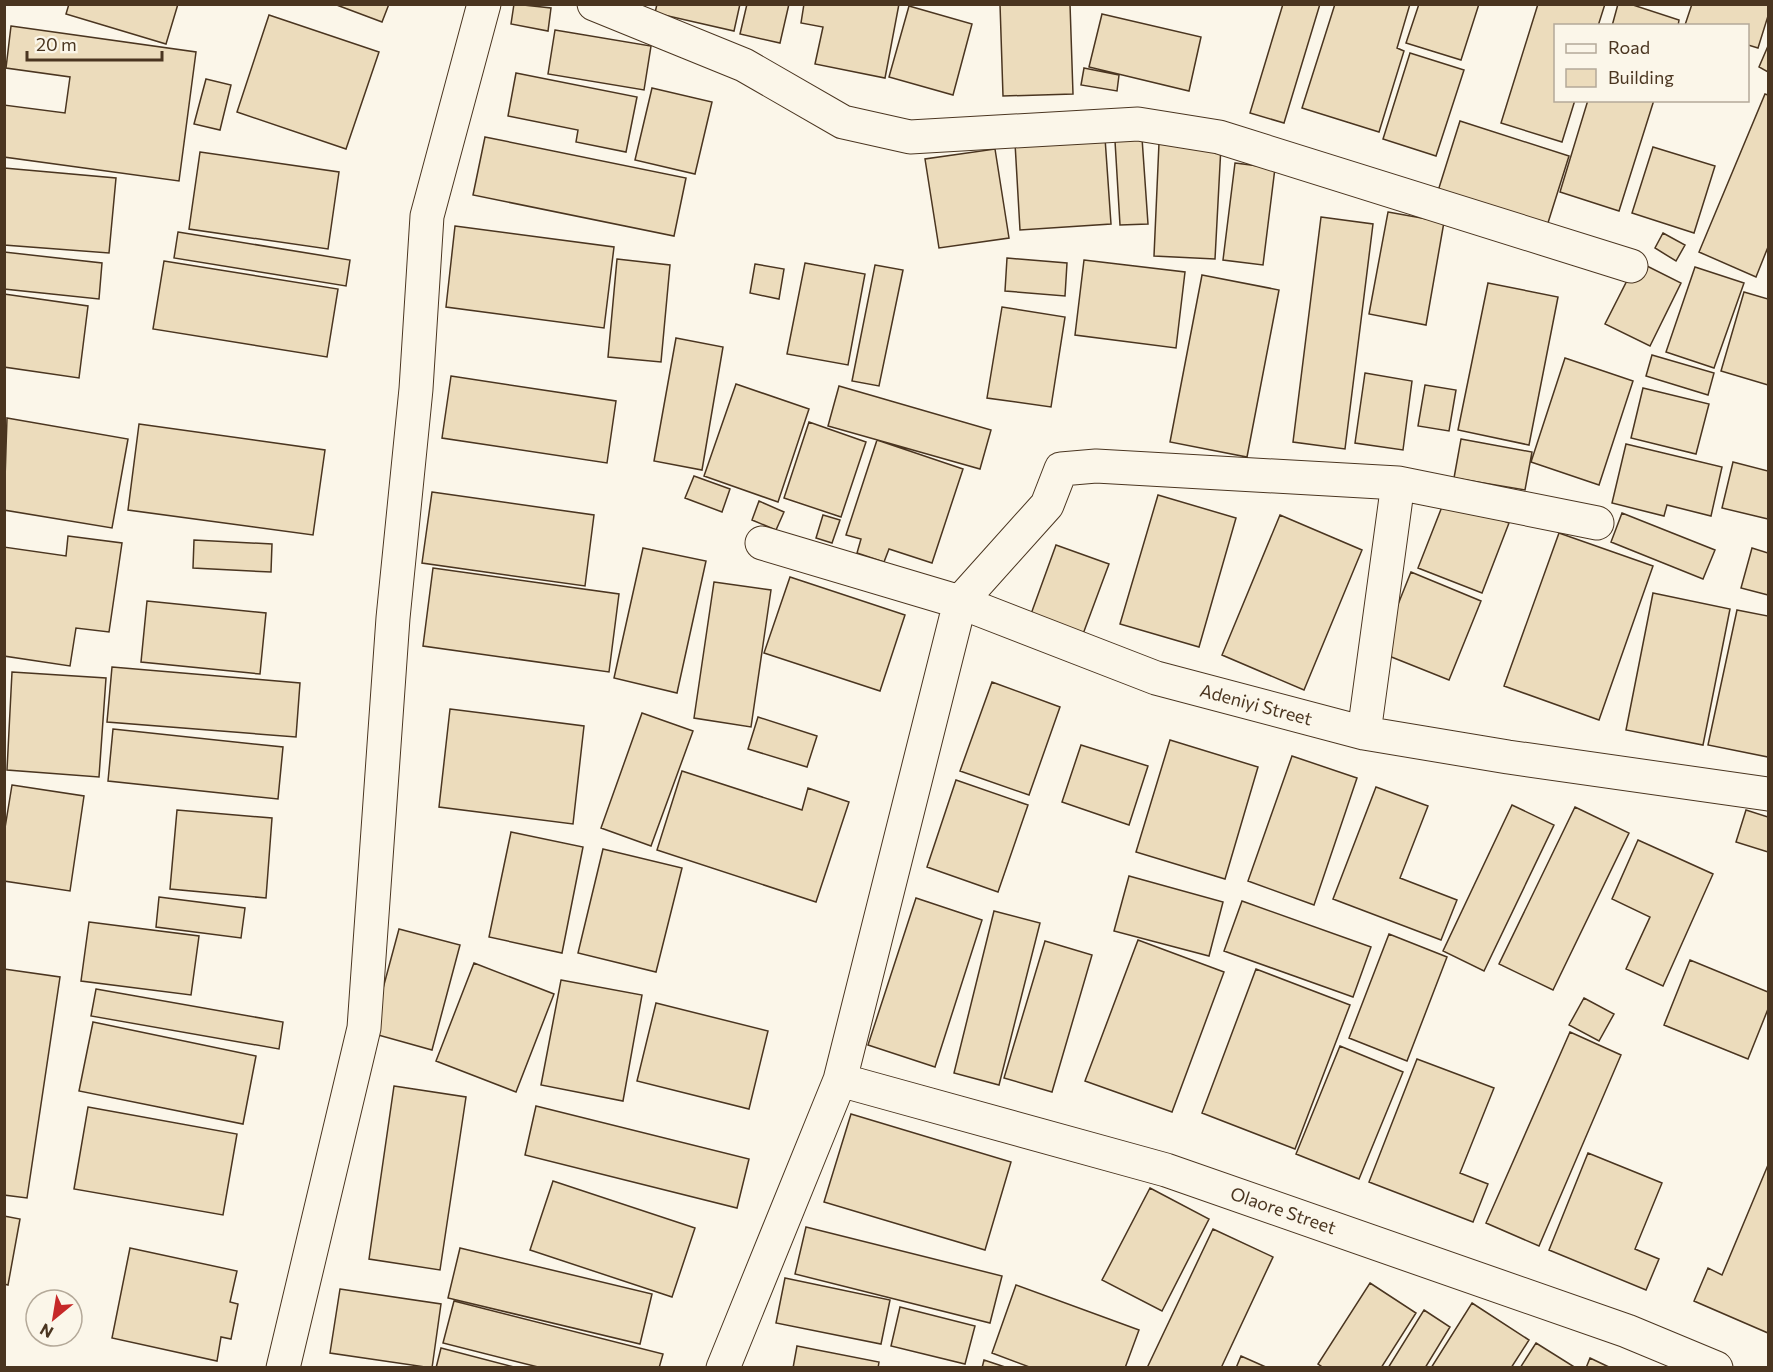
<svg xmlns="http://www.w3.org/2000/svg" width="1773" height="1372" font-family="Commissioner,sans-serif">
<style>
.building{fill:#ecdcbc;stroke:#4a3520;stroke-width:1.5}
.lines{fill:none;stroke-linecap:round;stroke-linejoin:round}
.street-casing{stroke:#4a3520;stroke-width:35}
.street{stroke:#fbf6e9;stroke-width:33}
.labels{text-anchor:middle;stroke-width:4.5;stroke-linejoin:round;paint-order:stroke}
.street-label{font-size:18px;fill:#4a3520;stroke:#fbf6e9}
</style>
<rect width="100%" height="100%" fill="#fbf6e9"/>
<path class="building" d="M69,4H178L166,44L66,14Z
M334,4H389L382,22Z
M514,4L551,8L548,31L511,24Z
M657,4H740L734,31L655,13Z
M747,4H789L780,43L740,34Z
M804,4H899L885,78L815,64L823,27L801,23Z
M1000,4H1070L1073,94L1003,96Z
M1283,4H1320L1284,123L1250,113Z
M1335,4H1410L1397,48L1404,51L1379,132L1302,108Z
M1419,4H1479L1461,60L1406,43Z
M1538,4H1605L1598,26H1556V100H1575L1562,142L1501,123Z
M1618,4H1630L1679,20L1678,26H1612Z
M1692,4H1768V16L1758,48L1748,45V26L1685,25Z
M909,6L972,24L953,95L889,77Z
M1102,14L1201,37L1189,91L1089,67Z
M269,15L379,52L346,149L237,112Z
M11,26L196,52L179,181L4,157V105L65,113L70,77L6,68Z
M555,30L651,46L644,90L548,74Z
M1768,46V72L1759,67Z
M1410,53L1464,70L1436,156L1383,139Z
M1084,68L1119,75L1117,91L1081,85Z
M516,73L637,97L626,152L576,142L578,130L508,116Z
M206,79L231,85L220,130L194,124Z
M652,88L712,102L695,174L635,160Z
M1765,94L1768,95V247L1756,277L1699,252Z
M1588,100H1654L1619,211L1560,192Z
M1460,121L1569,156L1547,226L1438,191Z
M485,137L686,178L674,236L473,195Z
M1105,138L1111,224L1020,230L1015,143Z
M1142,138L1148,224L1120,225L1115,141Z
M1159,143L1221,146L1215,259L1154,256Z
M1653,147L1715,166L1694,233L1632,213Z
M995,149L1009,238L939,248L925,159Z
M200,152L339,172L328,249L189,229Z
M1235,163L1275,168L1263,265L1223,260Z
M4,168L116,178L109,253L4,245Z
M1388,212L1444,222L1426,325L1369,314Z
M1321,217L1373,224L1345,449L1293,442Z
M455,226L614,247L604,328L446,307Z
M178,232L350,260L346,286L174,258Z
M1663,233L1685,245L1676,261L1655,248Z
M4,252L102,263L99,299L4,289Z
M1007,258L1067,263L1065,296L1005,291Z
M617,259L670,265L661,362L608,357Z
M1084,260L1185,272L1176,348L1075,335Z
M164,261L338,289L327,357L153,329Z
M1637,261L1681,283L1650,346L1605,324Z
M805,263L865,274L848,365L787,354Z
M755,264L784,269L779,299L750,293Z
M875,265L903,270L879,386L852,381Z
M1695,267L1744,283L1714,368L1666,352Z
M1202,275L1279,290L1247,457L1170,442Z
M1488,283L1558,297L1529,445L1458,430Z
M1744,292L1768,299V385L1721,371Z
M4,294L88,306L79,378L4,367Z
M1002,307L1065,317L1051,407L987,398Z
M676,338L723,347L702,470L654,461Z
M1652,355L1714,373L1708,395L1646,376Z
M1565,358L1633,381L1599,485L1531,462Z
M1365,373L1412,381L1403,450L1355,443Z
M451,376L616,401L607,463L442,438Z
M736,384L809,409L778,502L704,476Z
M1425,385L1456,390L1449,431L1418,426Z
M839,386L991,430L980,469L828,426Z
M1643,388L1709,404L1696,454L1631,438Z
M7,418L128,439L112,528L4,510Z
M809,422L866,442L841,517L784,498Z
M139,424L325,450L313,535L128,510Z
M1461,439L1532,452L1525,490L1454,478Z
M877,440L963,469L932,563L889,549L884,562L857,553L861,539L846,535Z
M1626,444L1722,467L1711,516L1667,505L1664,516L1612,503Z
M1733,462L1768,471V519L1722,508Z
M694,476L730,489L722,512L685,498Z
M432,492L594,515L585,586L422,563Z
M1158,495L1236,518L1199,647L1120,624Z
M1445,499L1509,523L1482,593L1418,568Z
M759,501L784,512L776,530L752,520Z
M1622,513L1715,550L1703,579L1611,542Z
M823,515L840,520L832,543L816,538Z
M1280,515L1362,550L1304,690L1222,655Z
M1559,533L1653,566L1599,720L1504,686Z
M68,536L122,543L109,632L76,628L70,666L4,656V547L66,556Z
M194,540L272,544L271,572L193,568Z
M1056,545L1109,564L1083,634L1031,614Z
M643,548L706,561L677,693L614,678Z
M1752,548L1768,553V595L1741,588Z
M433,568L619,594L609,672L423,646Z
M1411,572L1481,601L1449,680L1379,652Z
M790,577L905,615L880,691L764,653Z
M714,582L771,590L751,727L694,718Z
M1653,593L1730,609L1703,745L1626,730Z
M147,601L266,613L260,674L141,662Z
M1737,610L1768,616V757L1708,745Z
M112,667L300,683L296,737L107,722Z
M12,672L106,678L99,777L7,770Z
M992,682L1060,707L1029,795L960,771Z
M450,709L584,726L573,824L439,807Z
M642,713L693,731L651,846L601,828Z
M758,717L817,736L807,767L748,749Z
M113,729L283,747L278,799L108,781Z
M1170,740L1258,767L1225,879L1136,852Z
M1081,745L1148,766L1129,825L1062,802Z
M1292,756L1357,778L1314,905L1248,881Z
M682,771L802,810L808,788L849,802L816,902L657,850Z
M956,780L1028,805L998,892L927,867Z
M12,785L84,796L70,891L4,881V834Z
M1376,787L1428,806L1400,878L1457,900L1441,940L1333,899Z
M1512,805L1554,825L1484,971L1443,951Z
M1575,807L1629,833L1553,990L1499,964Z
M177,810L272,818L266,898L170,889Z
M1746,810L1768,817V852L1736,842Z
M511,832L583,847L562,953L489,937Z
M1638,840L1713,874L1663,986L1626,969L1650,917L1612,899Z
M603,849L682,868L656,972L578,953Z
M1129,876L1223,902L1209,956L1114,931Z
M159,897L245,908L241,938L156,927Z
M916,898L982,920L935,1067L868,1045Z
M1242,901L1371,947L1353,997L1224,951Z
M994,911L1040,923L999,1085L954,1073Z
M89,922L199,936L191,995L81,981Z
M399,929L460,945L432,1050L371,1033Z
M1389,934L1447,957L1407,1061L1349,1038Z
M1138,940L1224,972L1172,1112L1085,1081Z
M1045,941L1092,955L1052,1092L1004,1078Z
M1690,960L1768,992V1009L1748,1059L1664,1025Z
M474,963L554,994L516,1092L436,1061Z
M4,969L60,977L27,1198L4,1195Z
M1256,969L1350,1005L1295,1149L1202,1113Z
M561,980L642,995L623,1101L541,1085Z
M96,989L283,1022L279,1049L91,1016Z
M1584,998L1614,1014L1599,1041L1569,1025Z
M656,1003L768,1031L749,1109L637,1081Z
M93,1022L256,1056L243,1124L79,1091Z
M1570,1032L1621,1055L1539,1246L1486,1223Z
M1340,1046L1403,1072L1359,1179L1296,1154Z
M1417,1059L1494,1088L1460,1173L1488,1184L1473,1222L1369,1182Z
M394,1086L466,1097L440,1270L369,1259Z
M536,1106L749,1159L737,1208L525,1155Z
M88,1107L237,1134L223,1215L74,1189Z
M851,1114L1011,1162L985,1250L824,1202Z
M1588,1153L1662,1183L1635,1249L1659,1259L1646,1290L1549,1250Z
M1768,1165V1333L1694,1301L1708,1268L1722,1275Z
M553,1181L695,1228L672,1297L530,1250Z
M1150,1188L1209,1219L1162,1311L1102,1280Z
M4,1216L20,1219L8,1285L4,1284Z
M806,1227L1002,1276L990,1323L795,1274Z
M1213,1229L1273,1257L1221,1368H1147Z
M130,1248L237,1271L230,1302L238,1304L231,1339L221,1337L217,1361L112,1338Z
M460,1248L652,1294L640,1344L448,1298Z
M785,1278L890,1300L881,1344L776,1323Z
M1370,1283L1416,1313L1381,1368H1324L1318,1364Z
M1016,1285L1139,1330L1125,1368H1032L992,1353Z
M340,1289L441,1304L432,1368L330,1353Z
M454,1301L663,1354L659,1368H542L443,1343Z
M1472,1303L1529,1340L1511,1368H1431Z
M900,1307L975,1326L965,1364L891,1346Z
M1424,1310L1450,1327L1425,1368H1388Z
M1536,1343L1576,1368H1520Z
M797,1346L879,1362L878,1368H793Z
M441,1348L518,1368H436Z
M1241,1356L1268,1368H1236Z
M1590,1358L1611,1368H1586Z
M984,1360L1008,1368H982Z"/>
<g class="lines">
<g class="street-casing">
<path id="street" d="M594,4L744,65L843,122L910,137L1138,124L1219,137L1631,266
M762,543L960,602L1156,678L1364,733L1508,757L1768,794
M1364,733L1398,483
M840,1080L1166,1170L1627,1331L1716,1368
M283,1368L364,1028L393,618L416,389L427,216L484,4
M723,1368L840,1080L960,602L1047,505L1061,469L1096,466L1398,483L1597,523"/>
</g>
<use href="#street" class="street"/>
</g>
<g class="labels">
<g class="street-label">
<text transform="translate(1256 705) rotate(15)" y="6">Adeniyi Street</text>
<text transform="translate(1283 1211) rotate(19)" y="6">Olaore Street</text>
</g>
</g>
<rect width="1773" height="1372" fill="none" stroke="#4a3520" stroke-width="12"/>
<rect x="1554" y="24" width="195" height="78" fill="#fbf6e9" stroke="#b4a999" stroke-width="1.5"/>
<rect x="1566" y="44" width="30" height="9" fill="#fbf6e9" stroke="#b4a999" stroke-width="1.5"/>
<text x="1608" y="54" font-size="18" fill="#4a3520">Road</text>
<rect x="1566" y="69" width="30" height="18" fill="#ecdcbc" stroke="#b4a999" stroke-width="1.5"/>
<text x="1608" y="84" font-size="18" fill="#4a3520">Building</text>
<g transform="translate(54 1318) rotate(210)"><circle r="28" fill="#fbf6e9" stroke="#b4a999" stroke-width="1.5"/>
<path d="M0-4.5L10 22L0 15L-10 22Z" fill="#c62828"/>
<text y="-9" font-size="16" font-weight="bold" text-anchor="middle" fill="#4a3520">N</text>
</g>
<path d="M27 51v9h135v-9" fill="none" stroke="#4a3520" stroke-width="3"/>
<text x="36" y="51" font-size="18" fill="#4a3520" stroke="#fbf6e9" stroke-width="4.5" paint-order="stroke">20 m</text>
</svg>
